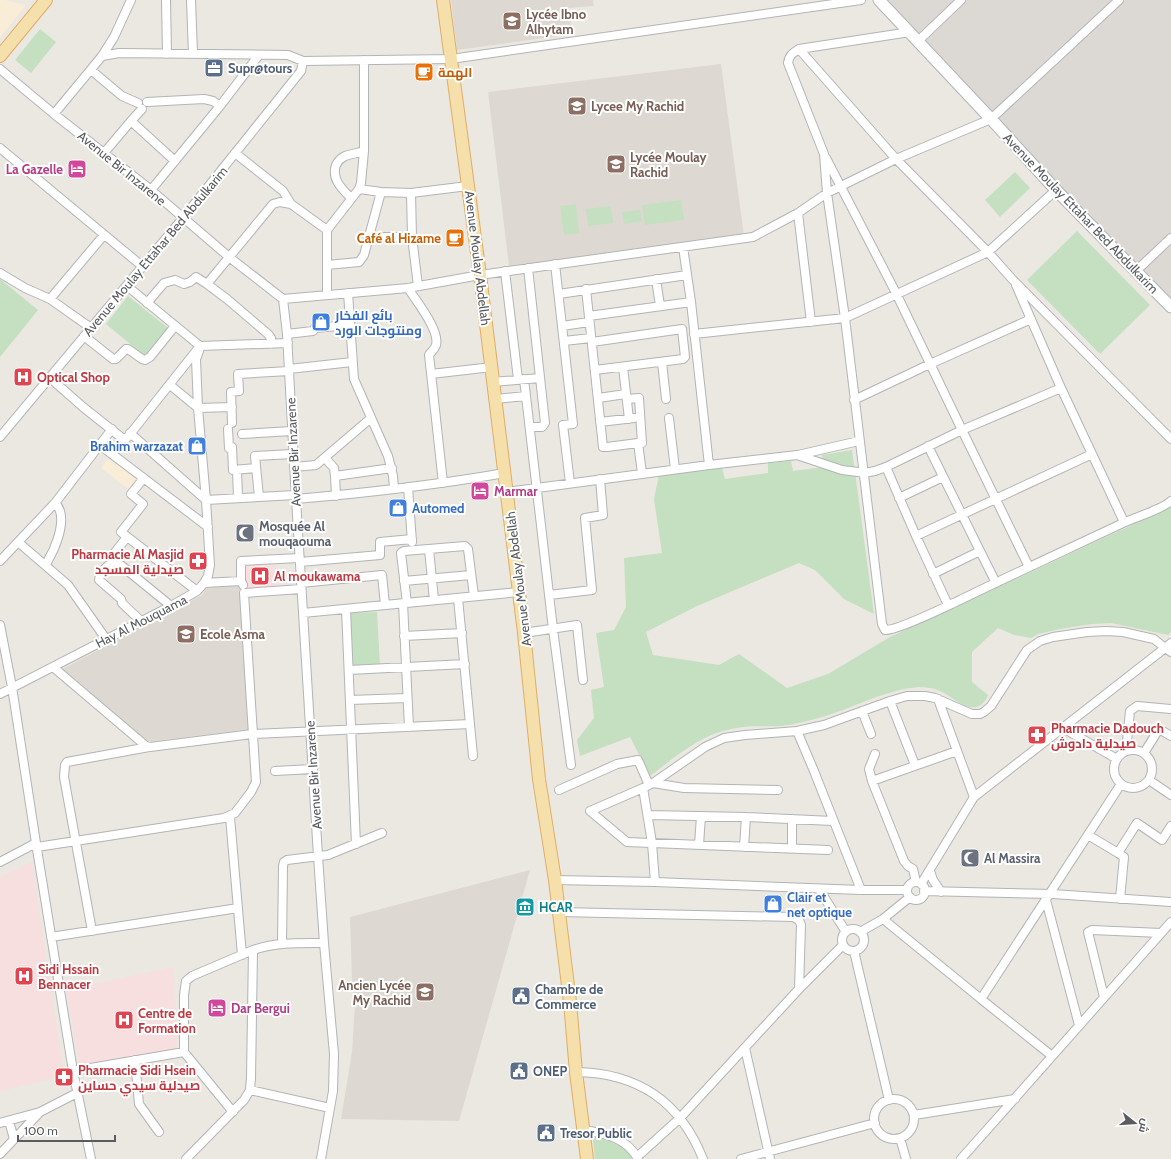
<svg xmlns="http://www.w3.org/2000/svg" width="1171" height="1159" font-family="Cabin,Cairo,sans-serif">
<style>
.commercial{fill:#f9edd8}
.industrial{fill:#dcd9d5}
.education{fill:#ddd9d2}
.medical{fill:#f7dedf}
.green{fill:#c4e0c0}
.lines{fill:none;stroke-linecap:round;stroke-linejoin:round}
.street-casing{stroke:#b2b4b7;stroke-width:10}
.secondary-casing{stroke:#b1b4b7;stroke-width:13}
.primary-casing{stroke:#e0ad65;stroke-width:14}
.street{stroke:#fff;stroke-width:8}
.secondary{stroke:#fff;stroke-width:11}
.primary{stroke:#f5e0ac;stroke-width:12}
.labels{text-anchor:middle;stroke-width:4;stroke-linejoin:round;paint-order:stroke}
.education-label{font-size:13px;font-weight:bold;fill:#785e54;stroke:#fff;text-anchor:start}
.service-label{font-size:13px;font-weight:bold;fill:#4e5e75;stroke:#fff;text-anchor:start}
.food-label{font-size:13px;font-weight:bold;fill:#c56008;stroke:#fff;text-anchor:start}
.street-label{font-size:13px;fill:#5a5d60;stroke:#fff}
.hotel-label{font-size:13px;font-weight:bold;fill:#b23c85;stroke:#fff;text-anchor:start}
.shop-label{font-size:13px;font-weight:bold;fill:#366cbe;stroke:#fff;text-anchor:start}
.health-label{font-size:13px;font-weight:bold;fill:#be3a42;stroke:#fff;text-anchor:start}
.worship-label{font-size:13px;font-weight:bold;fill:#5b616d;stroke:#fff;text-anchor:start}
.culture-label{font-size:13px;font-weight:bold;fill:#0d838f;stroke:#fff;text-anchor:start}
</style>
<rect width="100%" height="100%" fill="#ebe7e1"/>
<path class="commercial" d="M0,0H5L26,5L0,38Z
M108,459L115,465L118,464L139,481L133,489L130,487L128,489L101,468Z"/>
<path class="industrial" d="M872,0H1171V310L989,124Z"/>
<path class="education" d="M451,0H593L594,6L569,8L572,34L457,50Z
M721,64L744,236L625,253L509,266L488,92Z
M240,585L250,729L138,743L55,673L202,595L206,588Z
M530,870L459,1121L341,1119L352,1052L355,1003L352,981L350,917Z"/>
<path class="medical" d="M276,562L277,588L245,590L243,564Z
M32,862L64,1076L0,1091V877Z
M173,967L177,1049L80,1066L66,990Z"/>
<path class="green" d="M40,29L56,42L31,73L15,60Z
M1015,172L1030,188L1000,217L985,200Z
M681,200L684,220L645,225L642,205Z
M576,204L579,233L564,235L560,206Z
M611,206L613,223L588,226L586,209Z
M640,210L642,221L624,224L622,212Z
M1077,231L1150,305L1100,354L1027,280Z
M0,279L38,310L0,357Z
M128,296L168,328L145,356L106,324Z
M852,450L874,614L844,599L815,570L799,563L697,606L646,632L653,655L719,665L739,654L787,688L828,674L890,637L1171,507V632L1168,635L1111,623L1092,624L1060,629L1038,634L1031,638L1014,635L998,628L972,652V682L988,695C987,698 985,701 983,703C971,716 952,696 940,691C934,688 926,687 919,687C883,690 850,710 815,719C805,722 793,724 782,726C765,727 748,725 731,729C700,735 675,757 650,776L630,737L580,756L577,740L594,718L591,690L604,687L596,633L614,630L626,607L624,558L662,553L654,499L659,475L722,468L725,479L768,473V463L791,461L793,471L824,467L822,455Z
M377,612L380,666L352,667L349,613Z
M596,1136C611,1141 624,1146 634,1159H595L593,1139Z"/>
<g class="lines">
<g class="street-casing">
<path id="street" d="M166,0L167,54
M191,0L193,54
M910,32L799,49C793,53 789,55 788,63L824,154L827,193L845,318L882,624L885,630C896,631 943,608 956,602C1011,575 1066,550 1121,524C1133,518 1163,509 1171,501
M918,41L961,0
M799,49L896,159L988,252L1013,280L1171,439
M102,56L114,37L131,0
M0,69L54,114L151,190L229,257L283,299L287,334L296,499L318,856L324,943L334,1054L333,1091L321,1159
M91,70L122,96L138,103
M147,102L204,99L213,101L220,106L151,190
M220,106L259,55
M142,109L131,121L175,161
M54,114L102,56L119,53L288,55L303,61L451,59L861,0
M0,148L142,266
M104,153L131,121
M235,153L283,191L291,204
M359,189L381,192L411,193L468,186
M411,193L412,237L418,286
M351,198C342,189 331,179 336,165C338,161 341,158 345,156C351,154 358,153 364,151
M798,213L811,322
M369,237H412
M683,247L691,302L709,465
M555,264L573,424L563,425L570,483
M327,265L359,262L364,255L381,192
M528,268L545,423L542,427H530
M505,271L518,379
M1136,271L1171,238
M0,273L25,288L50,299L91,328
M656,279L660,306
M207,284L227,299L268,334L271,338V344
M1016,285L1061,388
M127,286L200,346
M408,288C416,301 440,330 436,345C435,349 431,352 429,355L443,483
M586,289L603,447H607L638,443
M348,293L354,379L388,456L393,476L394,489
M559,294L687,275
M327,295V230L359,189L361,183L364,151V60
M50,299L104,235
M283,299L408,288L480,275L753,237L798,213L827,193L896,159L991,119L1119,0
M147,303L164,283L175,280L184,284L190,282L196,277L207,284L273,204L280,202L291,204L327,230
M589,316L691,302
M562,326L589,322
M287,334L313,331L315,328L350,325
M694,334L845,318L988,252L1056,190
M84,336L113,359H116L126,349H128L142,359L145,360L150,357L175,326
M564,341L591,338
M592,342L682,329L685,357L683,359L595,370
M200,346L288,343
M199,351L196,359L198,408L206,500
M662,362L666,399
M623,367L629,419
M289,369L352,362
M431,374L492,367
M50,378L83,407L122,438H127L200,346
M524,379L553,629L571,765
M493,382L540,378
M170,385L198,408L232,407
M598,398L626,394
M496,399L526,396
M627,399L639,398L642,443H638L642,473
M854,400L930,364L1031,319
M669,418L675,469
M600,422L634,418
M232,423L231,392L239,391L238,374L289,371
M228,429L229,448L232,447L233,470L256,468
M130,433L206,500
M242,434L292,431
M0,437L183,218L301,71L303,61
M100,445L208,527
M928,446L980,551
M798,455L859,441
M325,458L334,468L335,476
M294,467L316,465L371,418
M886,467L916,536L1092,454
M237,470L238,498
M143,479L131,494L143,504L121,532L197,591
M408,487L412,542
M507,492L709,465L797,455L842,470L858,472L864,473L875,471L886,467L962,430L896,293L826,158
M336,496L335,476L392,468
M259,497L255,456L293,454
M899,498L943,477
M296,499C366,493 435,485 505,473
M916,536L948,605
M18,542L55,503
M429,549L434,600
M0,561L18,542L46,566
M113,562L112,556L127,537
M300,562L380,555V542L412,539
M1029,567L962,430L1061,388L1124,522
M933,574L980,551L996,583
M241,581V561L299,558
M404,581L471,575
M204,583L241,581L243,585
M301,583L382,575L385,605
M549,595L592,590L585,518L603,515L600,479
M458,598L473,756
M403,603L409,727
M407,603L401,553L402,552L404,551L465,546L468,549L474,596
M346,609L356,844
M303,613L519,592
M142,622L122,603L121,599L99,580C100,572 109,562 117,562L171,606
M0,625L12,687L36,843L73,1071L91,1159
M524,633L577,625L583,680
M404,636L462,633
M106,639L68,585L46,566C48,558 53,553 55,546C60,534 66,513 55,503L112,429
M53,667L146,746L150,747L252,734L470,724
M349,670L465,664
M0,694L171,606L197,591L204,583L208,576L210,565L206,500L295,495
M938,699L974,797
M350,700L407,698
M890,701L915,765
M862,711L871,734
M1063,728L1117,759
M797,731L814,771L861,890
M1114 769a19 19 0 1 1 38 0a19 19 0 1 1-38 0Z
M1126,751L1130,711L1137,706L1171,709
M1144,753L1159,729L1171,736
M875,754L869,769L872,781L904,861L908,866L913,869L916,882
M275,771L313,769
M1149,780L1171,795
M872,781L957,751
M653,783L684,788L778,790
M643,788L590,811L627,842L828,850
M559,790L617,764L638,760L649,785
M648,815L746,817L833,821
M230,817L242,955
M1088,835L1118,853
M699,845L701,816
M37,847L224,818L235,813L251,792L256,782L244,593L301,589
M744,847L746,817
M792,848V819
M0,862L36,843
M930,871L933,880L941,892
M555,880L655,882L861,890H907
M655,882L652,843L643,788L653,783L705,747L724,738L745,735L797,731L824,725L890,701L907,696H925L935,698L972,714H980L984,712L991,706L1027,650L1040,641L1053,637L1087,632L1107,631L1123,632L1154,639L1165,648L1171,643
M907 891a9 9 0 1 1 18 0a9 9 0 1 1-18 0Z
M921,884L974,797L1165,648L1171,652
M819,889L846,932
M924,891L1053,894L1171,902
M1120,899L1124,857L1118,853L1137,823L1162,840L1171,826
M1046,900L1079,1025
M559,912L793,917L799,920L801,925L799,989
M883,919L981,999
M842 940a11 11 0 1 1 22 0a11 11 0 1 1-22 0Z
M92,931L64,777L65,765L67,762L149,747
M860,932L883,919L910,897
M51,937L238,908
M282,944L283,866L284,862L287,860L328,855L382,833
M854,951L889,1100
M1104,997L1088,932L1092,930L1161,933
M745,1048L770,1159
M184,1052L233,1112
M1052,1056L981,999L1121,784
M135,1060L139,1104L159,1132
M73,1071L184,1052V995L186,981L192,976L253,950
M576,1072C638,1073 680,1101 703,1159
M250,1090L330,1108
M874 1119a20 20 0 1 1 40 0a20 20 0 1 1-40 0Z
M914,1115L1015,1099
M9,1121L14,1139
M0,1123L40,1112L77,1093
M583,1130C605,1133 627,1138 638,1159
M900,1138L906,1159
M0,1154L39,1113
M637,1157L680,1118L799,989L843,945
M186,1159L244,1100L250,1090L251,1078L253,950C276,942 300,943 324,943
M741,1159L875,1123
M961,1159L1171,922"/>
</g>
<g class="secondary-casing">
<path id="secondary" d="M879,0L991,119L1056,190L1171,307"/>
</g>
<g class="primary-casing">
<path id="primary" d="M443,0L480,275L524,633L539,779L555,880L570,1002L576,1072L587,1159
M0,56L46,0"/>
</g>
<use href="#street" class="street"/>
<use href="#secondary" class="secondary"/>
<use href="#primary" class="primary"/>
</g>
<defs>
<g id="university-square" transform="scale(1)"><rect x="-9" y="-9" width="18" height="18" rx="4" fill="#8d6e63" stroke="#fff"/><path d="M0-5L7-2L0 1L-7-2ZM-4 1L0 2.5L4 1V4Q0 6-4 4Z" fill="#fff"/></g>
<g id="office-square" transform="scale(1)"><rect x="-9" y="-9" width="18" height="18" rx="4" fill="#5c6f8a" stroke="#fff"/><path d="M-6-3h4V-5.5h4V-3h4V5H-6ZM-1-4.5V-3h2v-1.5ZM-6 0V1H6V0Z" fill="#fff"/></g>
<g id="cafe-square" transform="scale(1)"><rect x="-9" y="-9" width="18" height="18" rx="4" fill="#e8710a" stroke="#fff"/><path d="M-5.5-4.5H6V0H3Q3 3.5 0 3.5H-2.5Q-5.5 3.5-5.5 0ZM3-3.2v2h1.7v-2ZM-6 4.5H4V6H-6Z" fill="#fff"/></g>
<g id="school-square" transform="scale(1)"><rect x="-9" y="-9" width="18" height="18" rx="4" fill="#8d6e63" stroke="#fff"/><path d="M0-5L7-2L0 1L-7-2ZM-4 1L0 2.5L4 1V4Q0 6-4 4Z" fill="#fff"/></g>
<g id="hotel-square" transform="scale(1)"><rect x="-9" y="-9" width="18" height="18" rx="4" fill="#d1479c" stroke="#fff"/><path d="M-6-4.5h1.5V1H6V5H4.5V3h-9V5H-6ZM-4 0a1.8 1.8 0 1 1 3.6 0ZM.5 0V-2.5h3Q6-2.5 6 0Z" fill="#fff"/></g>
<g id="shop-square" transform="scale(1)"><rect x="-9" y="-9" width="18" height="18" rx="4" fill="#3f7fe0" stroke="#fff"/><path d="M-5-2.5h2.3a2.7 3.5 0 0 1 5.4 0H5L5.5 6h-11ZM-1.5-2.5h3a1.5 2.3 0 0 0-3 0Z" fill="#fff"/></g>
<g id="hospital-square" transform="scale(1)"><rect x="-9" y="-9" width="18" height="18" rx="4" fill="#e0444e" stroke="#fff"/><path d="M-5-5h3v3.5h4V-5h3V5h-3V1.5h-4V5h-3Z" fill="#fff"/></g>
<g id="mosque-square" transform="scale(1)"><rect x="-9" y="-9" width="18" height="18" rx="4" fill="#6b7280" stroke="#fff"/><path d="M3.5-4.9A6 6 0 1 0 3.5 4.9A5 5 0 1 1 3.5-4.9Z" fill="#fff"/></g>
<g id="pharmacy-square" transform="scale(1)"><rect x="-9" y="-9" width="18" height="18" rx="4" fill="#e0444e" stroke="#fff"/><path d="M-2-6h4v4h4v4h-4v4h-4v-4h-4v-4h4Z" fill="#fff"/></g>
<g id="museum-square" transform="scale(1)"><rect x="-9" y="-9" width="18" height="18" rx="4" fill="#0f9aa8" stroke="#fff"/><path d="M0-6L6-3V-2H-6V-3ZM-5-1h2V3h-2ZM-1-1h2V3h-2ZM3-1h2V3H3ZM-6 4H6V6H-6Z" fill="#fff"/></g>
<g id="civic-square" transform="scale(1)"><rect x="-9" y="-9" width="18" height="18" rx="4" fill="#5c6f8a" stroke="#fff"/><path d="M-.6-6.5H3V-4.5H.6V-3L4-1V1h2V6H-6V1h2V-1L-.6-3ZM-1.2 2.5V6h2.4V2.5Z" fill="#fff"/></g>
</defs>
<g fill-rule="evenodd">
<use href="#university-square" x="512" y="21"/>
<use href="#office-square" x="214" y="68"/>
<use href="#cafe-square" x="424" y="72"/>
<use href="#school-square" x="577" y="106"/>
<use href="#university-square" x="616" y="164"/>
<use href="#hotel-square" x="77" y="169"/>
<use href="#cafe-square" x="455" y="238"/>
<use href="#shop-square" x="321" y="322"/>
<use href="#hospital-square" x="23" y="377"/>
<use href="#shop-square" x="197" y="446"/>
<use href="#hotel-square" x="480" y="491"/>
<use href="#shop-square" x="398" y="508"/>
<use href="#mosque-square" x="245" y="533"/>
<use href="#pharmacy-square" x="198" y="561"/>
<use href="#hospital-square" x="260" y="576"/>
<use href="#university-square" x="186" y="634"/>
<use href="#pharmacy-square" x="1037" y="735"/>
<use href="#mosque-square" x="970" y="858"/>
<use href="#shop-square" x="773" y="904"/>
<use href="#museum-square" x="525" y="907"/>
<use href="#hospital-square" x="24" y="976"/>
<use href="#school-square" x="425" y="992"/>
<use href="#civic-square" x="521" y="996"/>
<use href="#hotel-square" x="217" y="1008"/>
<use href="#hospital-square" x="124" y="1020"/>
<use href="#civic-square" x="519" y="1071"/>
<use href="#pharmacy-square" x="64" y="1077"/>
<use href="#civic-square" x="546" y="1133"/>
</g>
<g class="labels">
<g class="education-label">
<text x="526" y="19">Lycée Ibno<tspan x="526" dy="15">Alhytam</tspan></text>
<text x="591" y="111">Lycee My Rachid</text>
<text x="630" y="162">Lycée Moulay<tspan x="630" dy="15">Rachid</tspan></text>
<text x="200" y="639">Ecole Asma</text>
<text x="411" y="990" text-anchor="end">Ancien Lycée<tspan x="411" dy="15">My Rachid</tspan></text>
</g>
<g class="service-label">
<text x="228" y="73">Supr@tours</text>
<text x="535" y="994">Chambre de<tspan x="535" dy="15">Commerce</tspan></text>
<text x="533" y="1076">ONEP</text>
<text x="560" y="1138">Tresor Public</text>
</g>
<g class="food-label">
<text x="438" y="77">الهمة</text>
<text x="441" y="243" text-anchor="end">Café al Hizame</text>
</g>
<g class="street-label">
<text transform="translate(122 168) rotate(39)" y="5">Avenue Bir Inzarene</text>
<text transform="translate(1081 213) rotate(46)" y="5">Avenue Moulay Ettahar Bed Abdulkarim</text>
<text transform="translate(155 251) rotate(-50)" y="5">Avenue Moulay Ettahar Bed Abdulkarim</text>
<text transform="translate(478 258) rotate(83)" y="5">Avenue Moulay Abdellah</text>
<text transform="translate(293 452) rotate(-93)" y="5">Avenue Bir Inzarene</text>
<text transform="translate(518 579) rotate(-97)" y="5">Avenue Moulay Abdellah</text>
<text transform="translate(141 621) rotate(-27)" y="5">Hay Al Mouquama</text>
<text transform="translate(313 775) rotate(-94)" y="5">Avenue Bir Inzarene</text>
</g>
<g class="hotel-label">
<text x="63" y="174" text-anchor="end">La Gazelle</text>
<text x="494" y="496">Marmar</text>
<text x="231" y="1013">Dar Bergui</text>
</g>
<g class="shop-label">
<text x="335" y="320">بائع الفخار<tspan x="335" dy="15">ومنتوجات الورد</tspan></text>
<text x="183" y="451" text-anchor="end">Brahim warzazat</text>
<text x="412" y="513">Automed</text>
<text x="787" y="902">Clair et<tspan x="787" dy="15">net optique</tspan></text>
</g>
<g class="health-label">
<text x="37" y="382">Optical Shop</text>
<text x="184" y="559" text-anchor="end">Pharmacie Al Masjid<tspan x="184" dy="15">صيدلية المسجد</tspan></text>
<text x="274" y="581">Al moukawama</text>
<text x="1051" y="733">Pharmacie Dadouch<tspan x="1051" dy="15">صيدلية دادوش</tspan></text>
<text x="38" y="974">Sidi Hssain<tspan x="38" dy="15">Bennacer</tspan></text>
<text x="138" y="1018">Centre de<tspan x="138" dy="15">Formation</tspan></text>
<text x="78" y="1075">Pharmacie Sidi Hsein<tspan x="78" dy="15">صيدلية سيدي حساين</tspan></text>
</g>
<g class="worship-label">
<text x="259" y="531">Mosquée Al<tspan x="259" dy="15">mouqaouma</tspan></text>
<text x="984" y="863">Al Massira</text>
</g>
<g class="culture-label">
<text x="539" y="912">HCAR</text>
</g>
</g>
<g transform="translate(1135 1123) rotate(107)" stroke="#ffffff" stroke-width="3" paint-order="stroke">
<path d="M0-3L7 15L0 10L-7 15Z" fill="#5a5d60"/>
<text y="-6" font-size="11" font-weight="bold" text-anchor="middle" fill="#5a5d60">ش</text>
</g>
<path d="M18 1135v6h97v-6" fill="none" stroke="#5a5d60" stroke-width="2"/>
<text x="24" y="1135" font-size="12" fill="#5a5d60" stroke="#ffffff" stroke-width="3" paint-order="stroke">100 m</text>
</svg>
